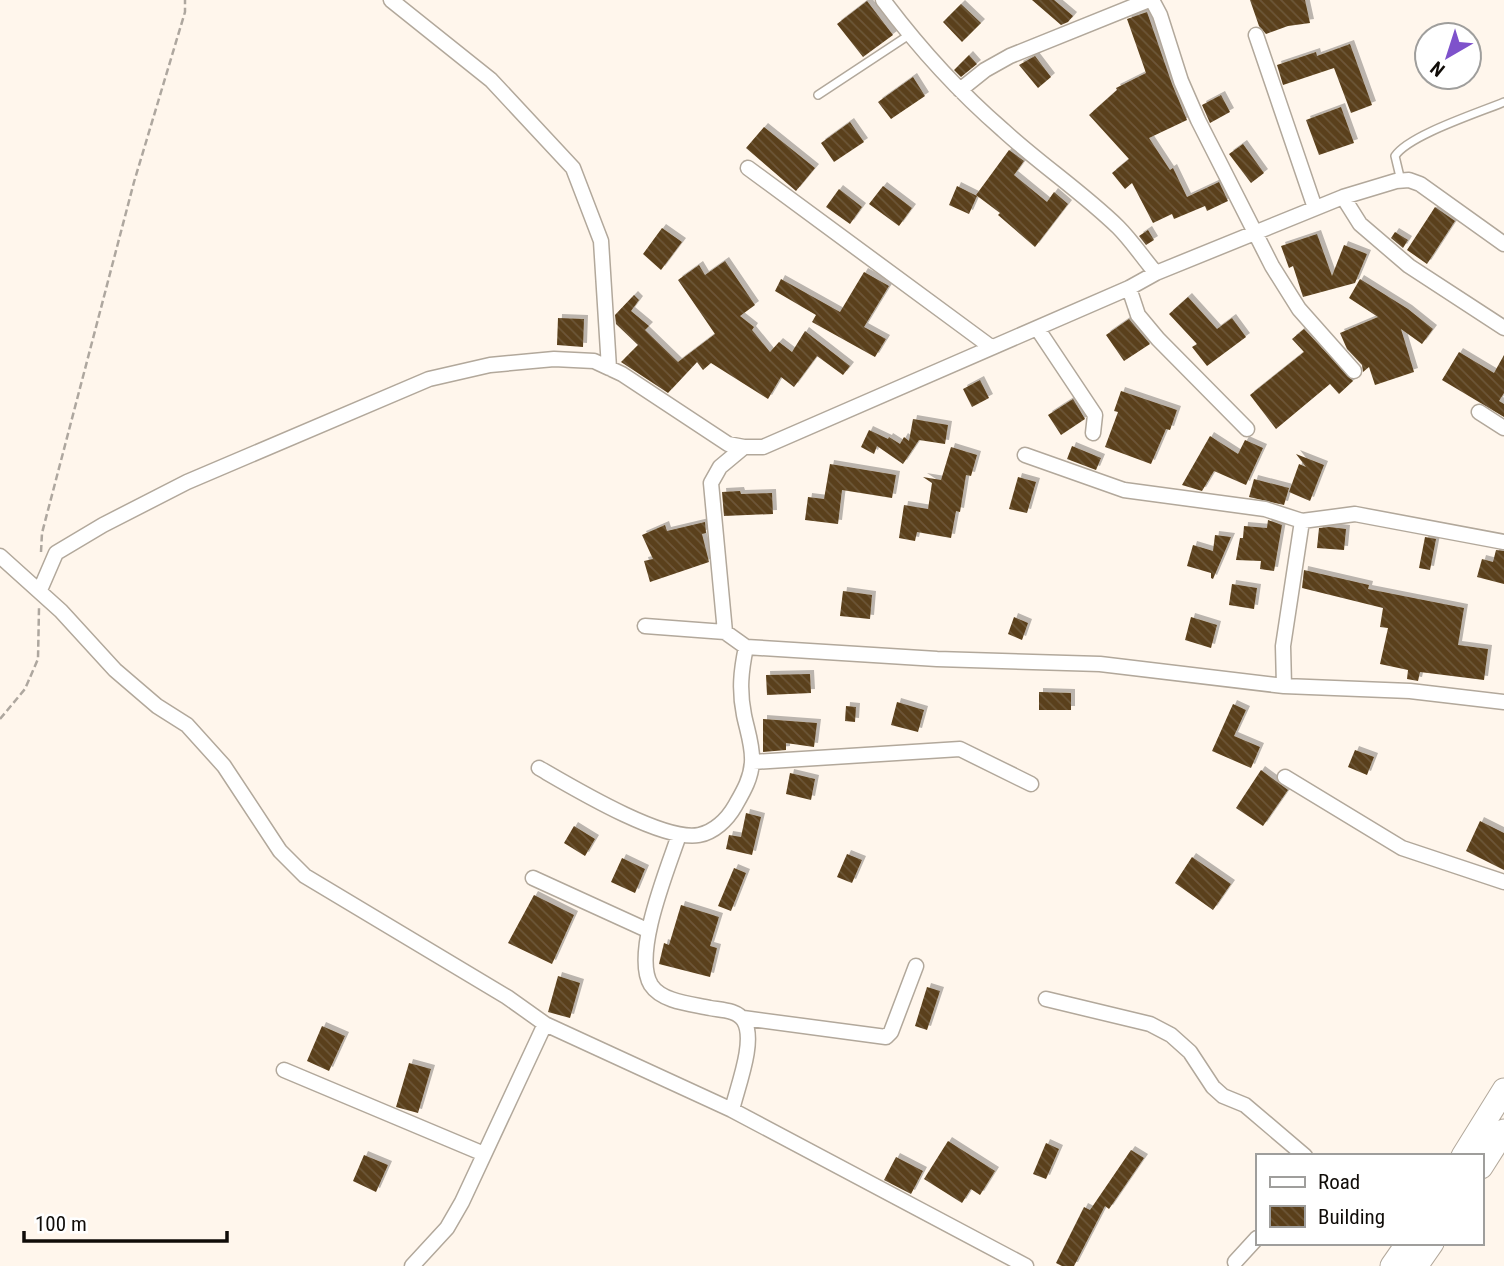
<svg xmlns="http://www.w3.org/2000/svg" width="1504" height="1266" font-family="'Roboto Condensed',sans-serif">
<style>
.building{fill:url(#building-back-hatch);filter:url(#shadow)}
.lines{fill:none;stroke-linecap:round;stroke-linejoin:round}
.lane-casing{stroke:#b2a89b;stroke-width:10}
.street-casing{stroke:#b2a89b;stroke-width:17}
.primary-casing{stroke:#b2a89b;stroke-width:25}
.path{stroke:#aea79f;stroke-width:2.5;stroke-dasharray:7 3.5;stroke-linecap:butt}
.lane{stroke:#fff;stroke-width:7}
.street{stroke:#fff;stroke-width:14}
.primary{stroke:#fff;stroke-width:23}
</style>
<defs>
<pattern id="building-back-hatch" width="6" height="6" patternUnits="userSpaceOnUse" patternTransform="scale(1.75)"><rect width="6" height="6" fill="#5a3f1a"/><path d="M-1 5l2 2M0 0l6 6M5-1l2 2" fill="none" stroke="#6d5739"/></pattern>
<filter id="shadow"><feDropShadow dx="4" dy="-4" stdDeviation="0" flood-color="#0004"/></filter>
</defs>
<rect width="100%" height="100%" fill="#fff6ec"/>
<path class="building" d="M1032,0H1054L1073,16L1068,22L1061,25Z
M1250,0H1305L1310,23L1288,26L1266,34L1259,26Z
M867,1L893,35L863,57L837,24Z
M961,4L981,23L962,42L943,22Z
M1147,12L1172,84L1187,120L1149,138L1170,170L1173,168L1187,197L1219,182L1228,201L1207,211L1205,206L1174,219L1172,214L1153,223L1132,183L1125,189L1112,173L1129,159L1089,115L1117,90L1116,88L1146,73L1127,19Z
M1350,44L1372,105L1351,113L1334,68L1283,85L1277,65L1316,52L1317,56Z
M969,55L977,64L961,77L954,70Z
M1035,56L1051,77L1038,88L1019,65Z
M913,77L925,96L891,119L878,102Z
M1221,95L1230,112L1210,123L1202,105Z
M1341,107L1354,143L1319,155L1306,120Z
M850,122L864,142L834,162L821,143Z
M764,127L815,168L796,191L746,148Z
M1243,144L1264,173L1251,183L1229,154Z
M1009,150L1024,161L1014,175L1047,202L1054,192L1068,204L1035,247L998,215L1000,213L976,195Z
M883,186L912,208L899,226L869,204Z
M957,186L977,196L969,214L949,205Z
M839,189L862,207L850,224L826,207Z
M1435,207L1455,221L1427,264L1407,250Z
M662,228L682,242L661,270L643,254Z
M1148,230L1154,240L1146,245L1139,236Z
M1395,232L1408,240L1403,248L1391,238Z
M1317,234L1332,276L1344,245L1367,254L1355,283L1303,297L1293,266L1289,268L1281,246Z
M725,261L755,305L740,316L754,327L752,330L770,352L779,342L792,352L805,331L850,366L843,375L817,356L794,387L781,377L768,399L711,363L703,370L697,362L668,393L621,362L638,345L616,324L615,315L634,295L639,300L631,311L649,326L645,330L678,362L715,334L678,280L699,265L705,275Z
M864,272L889,286L864,327L886,339L875,357L812,322L816,315L775,291L781,279L840,312Z
M1360,279L1408,309L1433,329L1422,344L1401,329L1414,372L1375,385L1369,367L1363,372L1362,365L1347,349L1340,333L1378,317L1349,298Z
M1188,297L1217,329L1232,318L1246,337L1207,366L1192,347L1197,344L1169,314Z
M558,318L584,319L583,347L557,345Z
M1129,319L1150,344L1124,361L1106,335Z
M1304,329L1353,381L1339,394L1330,384L1276,429L1250,395L1304,352L1292,339Z
M1459,352L1494,373L1504,355V393L1499,401L1504,404V417L1442,380Z
M980,380L989,398L972,407L963,389Z
M1121,391L1177,410L1170,430L1166,429L1151,464L1105,447L1118,412L1114,411Z
M1073,399L1085,419L1061,435L1048,415Z
M913,419L948,425L945,444L919,440L903,464L877,446L874,454L861,447L869,430L888,439L889,437L900,444L904,437L909,441Z
M1210,436L1238,454L1245,440L1263,448L1246,485L1214,471L1202,491L1182,485Z
M1072,446L1101,458L1096,470L1067,459Z
M951,447L977,455L971,476L966,475L960,512L956,511L951,538L917,532L915,541L899,538L904,505L928,509L932,483L923,477L941,480Z
M1296,454L1324,465L1310,501L1289,492L1299,464L1306,467Z
M830,464L896,475L892,498L842,490L838,524L805,520L808,497L824,499Z
M1018,477L1036,482L1027,513L1009,509Z
M1254,479L1289,488L1284,505L1249,497Z
M740,491L741,494L772,493L773,514L724,516L722,492Z
M1268,520L1282,525L1274,571L1260,569L1261,561L1236,560L1240,538H1243L1244,526L1267,528Z
M705,522L706,533L702,534L709,562L650,582L644,561L653,559L642,535L665,525L667,531Z
M1329,527L1346,529L1344,550L1317,548L1319,528Z
M1215,535L1231,537L1213,579L1211,578V573L1187,566L1193,545L1213,551Z
M1425,537L1436,539L1430,570L1419,568Z
M1496,550L1504,551V584L1477,577L1482,559L1493,562Z
M1304,570L1369,585L1368,589L1464,608L1458,645L1488,649L1484,680L1420,672L1418,681L1407,679L1408,670L1380,664L1388,628L1380,627L1383,608L1302,588Z
M1232,584L1257,588L1254,609L1229,605Z
M843,591L872,595L870,619L840,616Z
M1014,617L1028,623L1022,640L1008,634Z
M1191,617L1217,625L1211,648L1185,640Z
M810,674L811,693L767,695L766,675Z
M1039,692L1071,693V710H1039Z
M897,702L924,710L918,732L891,725Z
M1233,704L1246,710L1234,736L1260,747L1251,768L1212,751Z
M846,706L856,707L855,722L845,721Z
M763,719L817,723L814,747L786,743V750L763,752Z
M1355,750L1374,757L1367,775L1348,767Z
M1261,770L1288,790L1263,826L1236,808Z
M790,773L815,779L811,800L786,794Z
M746,813L761,817L752,855L726,849L729,835L741,837Z
M1480,821L1504,833V870L1466,851Z
M574,826L595,839L585,856L564,843Z
M847,854L862,860L852,883L837,877Z
M1192,857L1231,884L1213,910L1175,883Z
M622,858L645,869L635,893L611,882Z
M734,868L746,873L731,911L718,906Z
M534,895L574,915L552,964L508,943Z
M681,905L719,917L710,946L717,948L710,977L659,964L664,943L669,945Z
M558,976L580,983L570,1018L548,1012Z
M927,987L940,991L927,1030L915,1026Z
M322,1026L345,1036L329,1071L307,1061Z
M409,1063L431,1069L418,1113L396,1107Z
M948,1141L995,1171L980,1195L971,1189L962,1203L924,1179Z
M1046,1143L1059,1149L1046,1179L1033,1174Z
M1131,1150L1144,1158L1109,1209L1105,1206L1074,1266H1062L1056,1263L1084,1207L1090,1210Z
M364,1155L388,1165L376,1192L353,1181Z
M896,1157L923,1171L911,1194L884,1180Z"/>
<g class="lines">
<g class="lane-casing">
<path id="lane" d="M818,95L909,35
M1401,181L1395,156C1409,135 1478,113 1504,102"/>
</g>
<g class="street-casing">
<path id="street" d="M391,0L491,80L573,168L601,241L609,368
M883,0C919,48 958,91 1003,130C1040,164 1082,192 1118,227C1132,241 1143,258 1156,273
M1152,0L1160,15L1181,81L1198,120L1272,266L1299,309L1354,371
M1256,35L1315,208
M960,90L985,70L1010,56L1149,0
M748,168L991,347
M1343,197L1360,224L1409,266L1504,328
M1129,288L1138,315L1158,339L1247,429
M1037,328L1095,415L1093,433
M1479,412L1504,428
M1025,455L1124,490L1265,509L1302,521L1355,514L1504,542
M0,556L61,611L115,670L157,706L187,725L224,766L280,851L305,876L507,997L545,1024L732,1110L1026,1266
M40,590L56,553L103,525L187,482L429,379L490,365L554,359L594,361L622,374L728,444L744,447H763L1129,288L1156,273L1343,197L1396,181L1409,180L1420,184L1504,244
M645,626L725,632L746,647L937,659L1100,664L1284,686L1410,691L1504,702
M725,632L711,483L720,467L744,447
M1284,686L1283,646L1302,521
M753,762L960,749L1031,784
M539,768C572,787 663,842 699,835C714,832 727,820 735,806C743,792 751,779 752,762C753,746 747,730 744,715C739,690 741,671 746,647
M1285,777L1402,848L1504,882
M679,835C668,868 632,954 651,985C662,1002 692,1004 710,1008C721,1010 738,1010 744,1021C756,1041 737,1088 732,1110
M533,878L647,930
M1046,999L1150,1024L1171,1035L1190,1052L1213,1087L1223,1096L1245,1105L1305,1156
M743,1018L886,1037L891,1032L916,966
M284,1070L484,1154
M1235,1262L1257,1238
M412,1266L447,1228L462,1202L545,1024"/>
</g>
<g class="primary-casing">
<path id="primary" d="M1463,1156L1504,1090
M1481,1167L1504,1131
M1392,1266L1408,1243
M1416,1266L1432,1243"/>
</g>
<path class="path" d="M41,552L42,533L134,182L185,12V0
M0,719L25,689L38,659L39,608"/>
<use href="#lane" class="lane"/>
<use href="#street" class="street"/>
<use href="#primary" class="primary"/>
</g>
<rect x="1256" y="1154" width="228" height="91" fill="#ffffff" stroke="#9f9e9c" stroke-width="2"/>
<rect x="1270" y="1177" width="35" height="10" fill="#ffffff" stroke="#9f9e9c" stroke-width="2"/>
<text x="1318" y="1189" font-size="21" fill="#100c08">Road</text>
<rect x="1270" y="1206" width="35" height="21" fill="url(#building-back-hatch)" stroke="#9f9e9c" stroke-width="2"/>
<text x="1318" y="1224" font-size="21" fill="#100c08">Building</text>
<g transform="translate(1448 56) rotate(219)"><circle r="33" fill="#ffffff" stroke="#9f9e9c" stroke-width="2"/>
<path d="M0-5L12 26L0 18L-12 26Z" fill="#7e52cb"/>
<text y="-10" font-size="19" font-weight="bold" text-anchor="middle" fill="#100c08">N</text>
</g>
<path d="M24 1231v10h203v-10" fill="none" stroke="#100c08" stroke-width="3.5"/>
<text x="35" y="1231" font-size="21" fill="#100c08" stroke="#ffffff" stroke-width="5" paint-order="stroke">100 m</text>
</svg>
